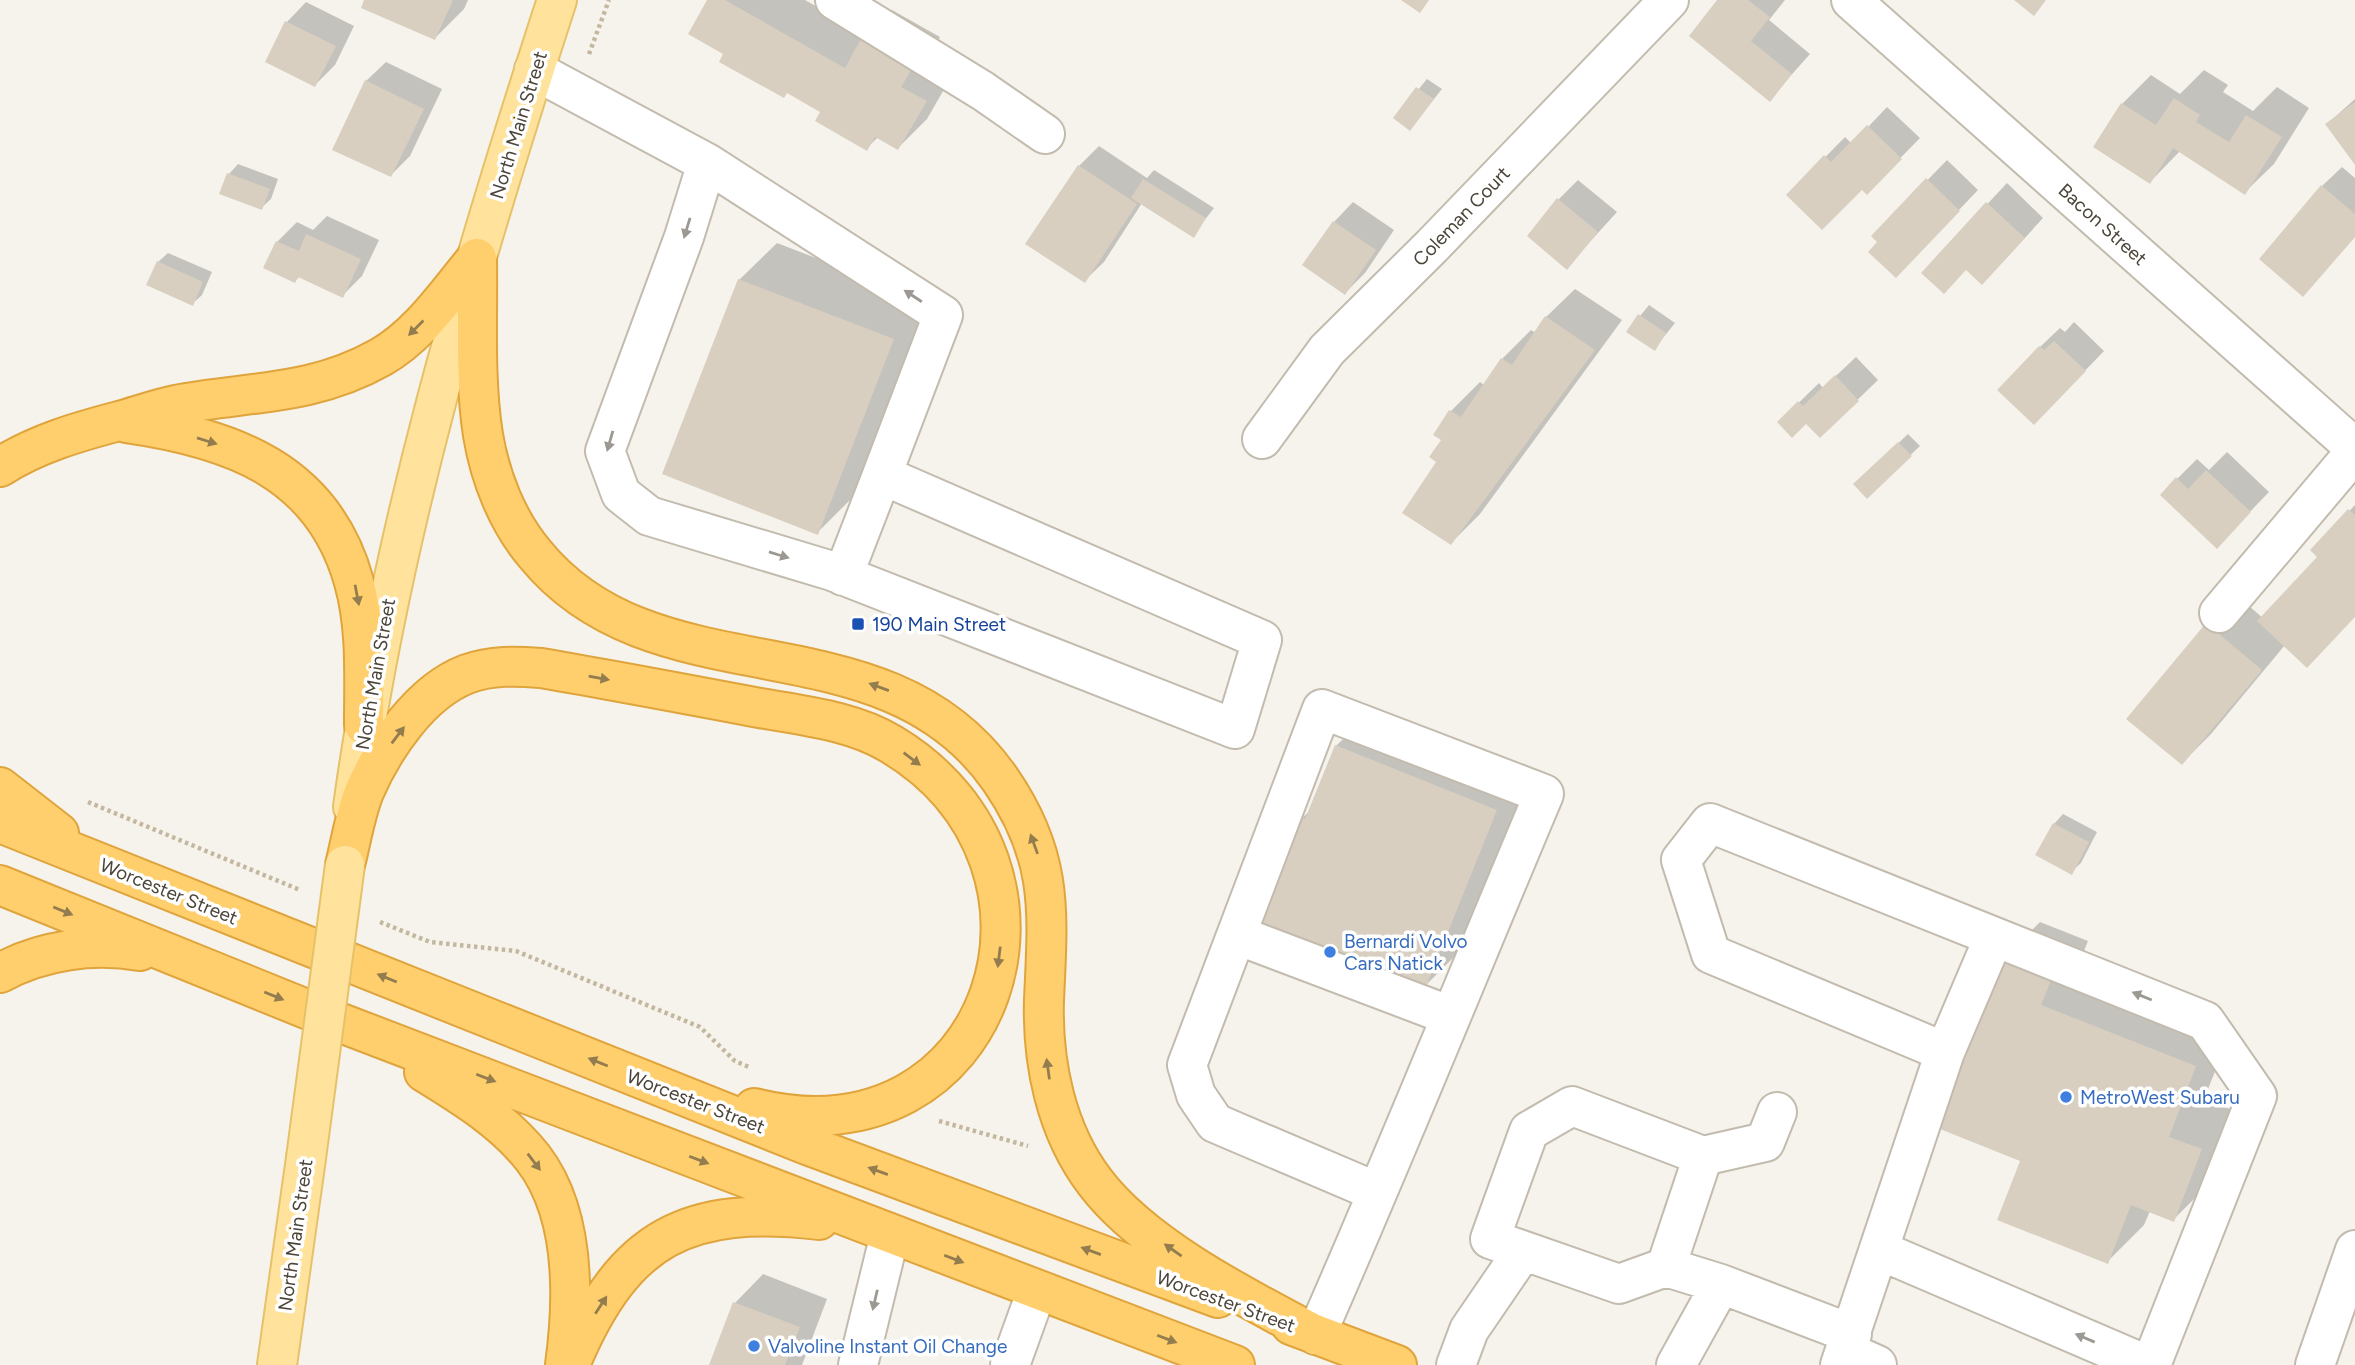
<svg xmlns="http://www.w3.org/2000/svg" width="2355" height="1365" font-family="Figtree,sans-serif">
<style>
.shadow{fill:#0003}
.building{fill:#d8cfc1}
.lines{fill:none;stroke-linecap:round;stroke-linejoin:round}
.minor-casing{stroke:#c2bbae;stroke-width:42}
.major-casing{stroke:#e6c16a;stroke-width:42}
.highway-casing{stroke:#e0a43c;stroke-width:42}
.path{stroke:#c4b79f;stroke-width:4.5;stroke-dasharray:3.5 3.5;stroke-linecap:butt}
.minor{stroke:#fff;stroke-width:38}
.major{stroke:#ffe39c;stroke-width:38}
.highway{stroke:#ffcf6e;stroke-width:38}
.major-bridge-casing{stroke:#e6c16a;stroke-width:42;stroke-linecap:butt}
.major-bridge{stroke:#ffe39c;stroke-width:38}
.oneway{fill:#9c9892}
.oneway2{fill:#937c4e}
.transit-dot{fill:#1a4fb4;stroke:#fff;stroke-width:2.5}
.shop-dot{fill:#3f7fe0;stroke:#fff;stroke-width:2.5}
.labels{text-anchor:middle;stroke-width:7;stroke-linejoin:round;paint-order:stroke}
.street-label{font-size:19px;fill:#4b4439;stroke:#fff}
.transit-label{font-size:19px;fill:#164399;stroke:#fff;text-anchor:start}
.shop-label{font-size:19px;fill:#366cbe;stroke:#fff;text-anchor:start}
</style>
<rect width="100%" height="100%" fill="#f6f3ec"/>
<path class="shadow" d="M366,0H468L464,9L435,38Z
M709,0H805L867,35L892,10L940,37L929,58L954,72L927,119L898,148L878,137L867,148L823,111L726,54Z
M1719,0H1785L1769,20L1810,54L1770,99Z
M306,2L354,26L335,65L315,85L267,61L287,22Z
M386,62L442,89L410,156L391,175L366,81Z
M2204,70L2228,85L2223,92L2253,111L2277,87L2309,108L2274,164L2245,192L2180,151L2150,182L2122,104L2151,75L2180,94Z
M1427,79L1442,89L1410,129L1395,118Z
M2355,99V162L2327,124Z
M1887,107L1920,138L1867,192L1862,187L1788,195L1845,137L1852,144Z
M1099,146L1147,178L1154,170L1214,208L1193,235L1142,203L1104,262L1084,281L1028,244L1079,166Z
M1947,160L1978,190L1915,256L1879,242L1873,236Z
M238,164L278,179L271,199L261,208L221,193L229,174Z
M2342,167L2355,178V237L2303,294L2322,186Z
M1578,180L1617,212L1567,267L1558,200Z
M2007,183L2043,218L2002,263L1923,273Z
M1353,202L1394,230L1365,273L1345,293L1334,222Z
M327,216L379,240L362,276L342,296L300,276L295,281L277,242L297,222L313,230Z
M777,243L930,302L854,496L817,533L739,280Z
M168,253L212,272L202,295L192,304L158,262Z
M1575,289L1622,320L1480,514L1451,543L1439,462L1451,411L1480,382L1484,385L1502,359L1531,330L1536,333L1546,317Z
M1649,305L1675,323L1654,349L1628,331Z
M2074,322L2104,351L2054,403L2040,347L2060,328L2065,332Z
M1856,357L1878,380L1820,436L1806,421L1779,422L1819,383L1823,388Z
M1908,434L1920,446L1867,496L1855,484Z
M2227,452L2269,492L2217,546L2177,479L2197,459L2209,470Z
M2355,505V617L2285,645L2211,734L2182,763L2207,624L2236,595L2263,618L2319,557L2313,550Z
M1373,709L1533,773L1462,949L1425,986L1302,818L1311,810L1336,746Z
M2063,814L2097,832L2081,863L2071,872L2054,824Z
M2040,922L2088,941L2077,968L2232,1029L2204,1099L2238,1112L2210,1183L2173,1220L2150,1211L2144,1225L2107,1262L2023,1160L2003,959Z
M763,1274L827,1299L802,1365H711L735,1303Z"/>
<path class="building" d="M364,0H453L435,40L361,8Z
M707,0H725L845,68L862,37L913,67L901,87L927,101L898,150L875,137L867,151L815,121L820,112L787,93L784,98L719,62L723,54L688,34Z
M1401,0H1429L1420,13Z
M1717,0H1748L1770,17L1751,41L1792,74L1770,102L1689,36Z
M2014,0H2046L2034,16Z
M285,21L336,46L315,87L265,62Z
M365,80L424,109L391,177L332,150Z
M1416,87L1434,99L1410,131L1393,118Z
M2174,98L2200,115L2196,122L2229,142L2246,115L2282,137L2245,195L2173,148L2150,184L2093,147L2121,103L2156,125Z
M2355,102V165L2325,124Z
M1867,125L1902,159L1867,195L1862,190L1822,230L1786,195L1824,155L1831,162Z
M1078,165L1137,204L1085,283L1025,244Z
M227,173L270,189L262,210L219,194Z
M1926,178L1960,211L1896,278L1868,252L1877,242L1871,236Z
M1143,179L1206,218L1194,238L1131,198Z
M2321,185L2355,214V237L2303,297L2259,259Z
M1557,198L1598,232L1567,270L1527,236Z
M1986,202L2025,238L1982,285L1966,270L1944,294L1921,273Z
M1333,221L1376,250L1345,295L1302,265Z
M306,234L361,259L343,298L298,277L295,283L263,268L276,241L299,251Z
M157,261L203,282L193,306L146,285Z
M738,279L894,339L818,535L662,474Z
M1638,314L1666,333L1655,351L1626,332Z
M1545,316L1595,350L1451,545L1402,513L1436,462L1429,457L1441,440L1433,435L1449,410L1461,417L1501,358L1512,365Z
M2054,341L2086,371L2034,425L1997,390L2039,346L2044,350Z
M1835,375L1859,401L1820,438L1806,424L1792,438L1777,422L1798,401L1803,406Z
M1898,442L1912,456L1867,499L1853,484Z
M2206,470L2251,512L2217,549L2160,495L2176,477L2188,489Z
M2348,509L2355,515V617L2307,668L2257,621L2317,557L2310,550Z
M2206,623L2262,670L2182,765L2126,719Z
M1335,745L1497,810L1425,989L1253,935L1300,817L1305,819Z
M2053,823L2089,842L2072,875L2035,855Z
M2001,958L2052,978L2041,1005L2196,1066L2169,1137L2202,1149L2174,1222L2131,1205L2108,1264L1997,1220L2020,1161L1935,1127Z
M733,1302L800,1327L785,1365H709Z"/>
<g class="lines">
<g class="minor-casing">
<path id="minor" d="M835,0L983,91L1045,134
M1851,0L2355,448
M534,70L707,163L943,315L882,475L1262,640L1235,729L832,571L649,516L621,494L605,451L684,237L707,163
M1262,439L1327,350L1432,246L1669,0
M843,576L882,475
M2219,613L2355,452
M1237,935L1451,1016
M1945,1052L1994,937
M1703,1156L1765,1142L1777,1112
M1879,1250L2147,1365
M1666,1267L1703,1156L1572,1106L1529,1131L1490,1239L1619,1284L1666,1267L1721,1284
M1316,1335C1395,1156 1468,974 1544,794L1322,709L1187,1065L1196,1095L1215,1123L1377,1192
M1846,1351L1877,1365
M858,1365L890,1234
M1010,1365L1037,1290
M1456,1365L1469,1330L1523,1251
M1676,1365L1721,1284L1852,1334
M1840,1365L1945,1052L1711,954L1681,860L1710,823L2205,1021L2257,1096L2151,1365
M2315,1365L2355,1250"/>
</g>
<g class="major-casing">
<path id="major" d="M353,807C391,531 471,264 557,0
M277,1365L306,1158"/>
</g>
<g class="highway-casing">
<path id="highway" d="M477,258C478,316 474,378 483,435C490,477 507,521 535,554C657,704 884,612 1000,779C1054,857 1048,911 1044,1000C1042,1063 1056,1131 1095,1182C1143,1246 1246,1298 1316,1335
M126,423C231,438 323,470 354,582C367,628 364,678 364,725
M0,467C36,444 77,432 119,421C137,416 156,409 175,405C249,391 312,396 381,357C420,335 448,292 477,258
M0,787L59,833
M0,823L807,1145L1218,1298
M345,865C351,841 355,815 364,792C383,748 420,692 467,674C492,665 516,666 541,668C611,680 680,693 749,706C796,715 850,719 891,744C1094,866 996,1168 754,1108
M0,885L341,1023L1235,1365
M0,973C42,950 93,943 140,951
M424,1072C463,1096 504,1121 533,1158C576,1214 574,1299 565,1365
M1291,1325L1397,1365
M572,1360C625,1236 688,1205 819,1220"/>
</g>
<path class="path" d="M589,54L609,0
M88,802L300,890
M380,922L430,942L516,951L700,1027L735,1061L749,1067
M939,1121L1028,1146"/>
<use href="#minor" class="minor"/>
<use href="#major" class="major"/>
<use href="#highway" class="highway"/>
<g class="major-bridge-casing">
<path id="major-bridge" d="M306,1158L345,865"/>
</g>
<use href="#major-bridge" class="major-bridge"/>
</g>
<defs><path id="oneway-solid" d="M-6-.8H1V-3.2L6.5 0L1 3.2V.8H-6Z" transform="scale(1.75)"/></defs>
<g class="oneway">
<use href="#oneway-solid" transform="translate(687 228) rotate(107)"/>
<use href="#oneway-solid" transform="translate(913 296) rotate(-147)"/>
<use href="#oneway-solid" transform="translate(610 441) rotate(106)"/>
<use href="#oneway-solid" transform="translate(779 555) rotate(17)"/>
<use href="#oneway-solid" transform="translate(2142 996) rotate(-158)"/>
<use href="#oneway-solid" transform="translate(875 1300) rotate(103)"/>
<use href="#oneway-solid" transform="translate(2085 1338) rotate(-157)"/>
</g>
<g class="oneway2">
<use href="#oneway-solid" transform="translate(416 328) rotate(135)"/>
<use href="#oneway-solid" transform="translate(207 441) rotate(17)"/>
<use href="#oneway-solid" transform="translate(357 595) rotate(79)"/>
<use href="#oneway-solid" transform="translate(599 678) rotate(10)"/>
<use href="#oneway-solid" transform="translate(879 687) rotate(-160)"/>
<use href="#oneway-solid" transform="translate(398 735) rotate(-53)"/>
<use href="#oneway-solid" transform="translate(912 759) rotate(37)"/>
<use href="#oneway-solid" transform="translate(1034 844) rotate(-110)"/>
<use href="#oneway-solid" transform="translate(63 911) rotate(22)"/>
<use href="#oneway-solid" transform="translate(999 957) rotate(97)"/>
<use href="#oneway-solid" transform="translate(387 978) rotate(-158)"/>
<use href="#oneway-solid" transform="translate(274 996) rotate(22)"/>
<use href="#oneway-solid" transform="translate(598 1062) rotate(-158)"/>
<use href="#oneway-solid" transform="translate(1048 1069) rotate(-98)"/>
<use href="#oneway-solid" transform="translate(486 1078) rotate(21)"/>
<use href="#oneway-solid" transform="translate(699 1160) rotate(21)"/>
<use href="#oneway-solid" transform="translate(534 1162) rotate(53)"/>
<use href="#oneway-solid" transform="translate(878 1171) rotate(-160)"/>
<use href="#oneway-solid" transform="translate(1173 1250) rotate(-145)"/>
<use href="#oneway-solid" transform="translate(1091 1251) rotate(-160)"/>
<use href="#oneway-solid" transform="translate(954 1259) rotate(21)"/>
<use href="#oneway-solid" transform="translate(601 1305) rotate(-57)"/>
<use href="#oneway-solid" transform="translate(1167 1339) rotate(21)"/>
</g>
<rect class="transit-dot" x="851" y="617" width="14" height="14" rx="3.5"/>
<g class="shop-dot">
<circle cx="1330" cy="952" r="7"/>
<circle cx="2066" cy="1097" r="7"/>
<circle cx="754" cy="1346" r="7"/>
</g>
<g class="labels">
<g class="street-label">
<text transform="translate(518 125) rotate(-73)" y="7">North Main Street</text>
<text transform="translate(1461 216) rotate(-46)" y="7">Coleman Court</text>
<text transform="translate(2103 224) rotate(42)" y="7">Bacon Street</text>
<text transform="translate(375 674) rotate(-80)" y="7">North Main Street</text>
<text transform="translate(169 891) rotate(22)" y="7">Worcester Street</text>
<text transform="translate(696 1101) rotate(21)" y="7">Worcester Street</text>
<text transform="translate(295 1235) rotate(-82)" y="7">North Main Street</text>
<text transform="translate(1226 1301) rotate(20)" y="7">Worcester Street</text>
</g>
<g class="transit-label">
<text x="872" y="631">190 Main Street</text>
</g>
<g class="shop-label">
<text x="1344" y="948">Bernardi Volvo<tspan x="1344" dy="22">Cars Natick</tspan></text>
<text x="2080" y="1104">MetroWest Subaru</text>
<text x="768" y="1353">Valvoline Instant Oil Change</text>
</g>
</g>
</svg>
